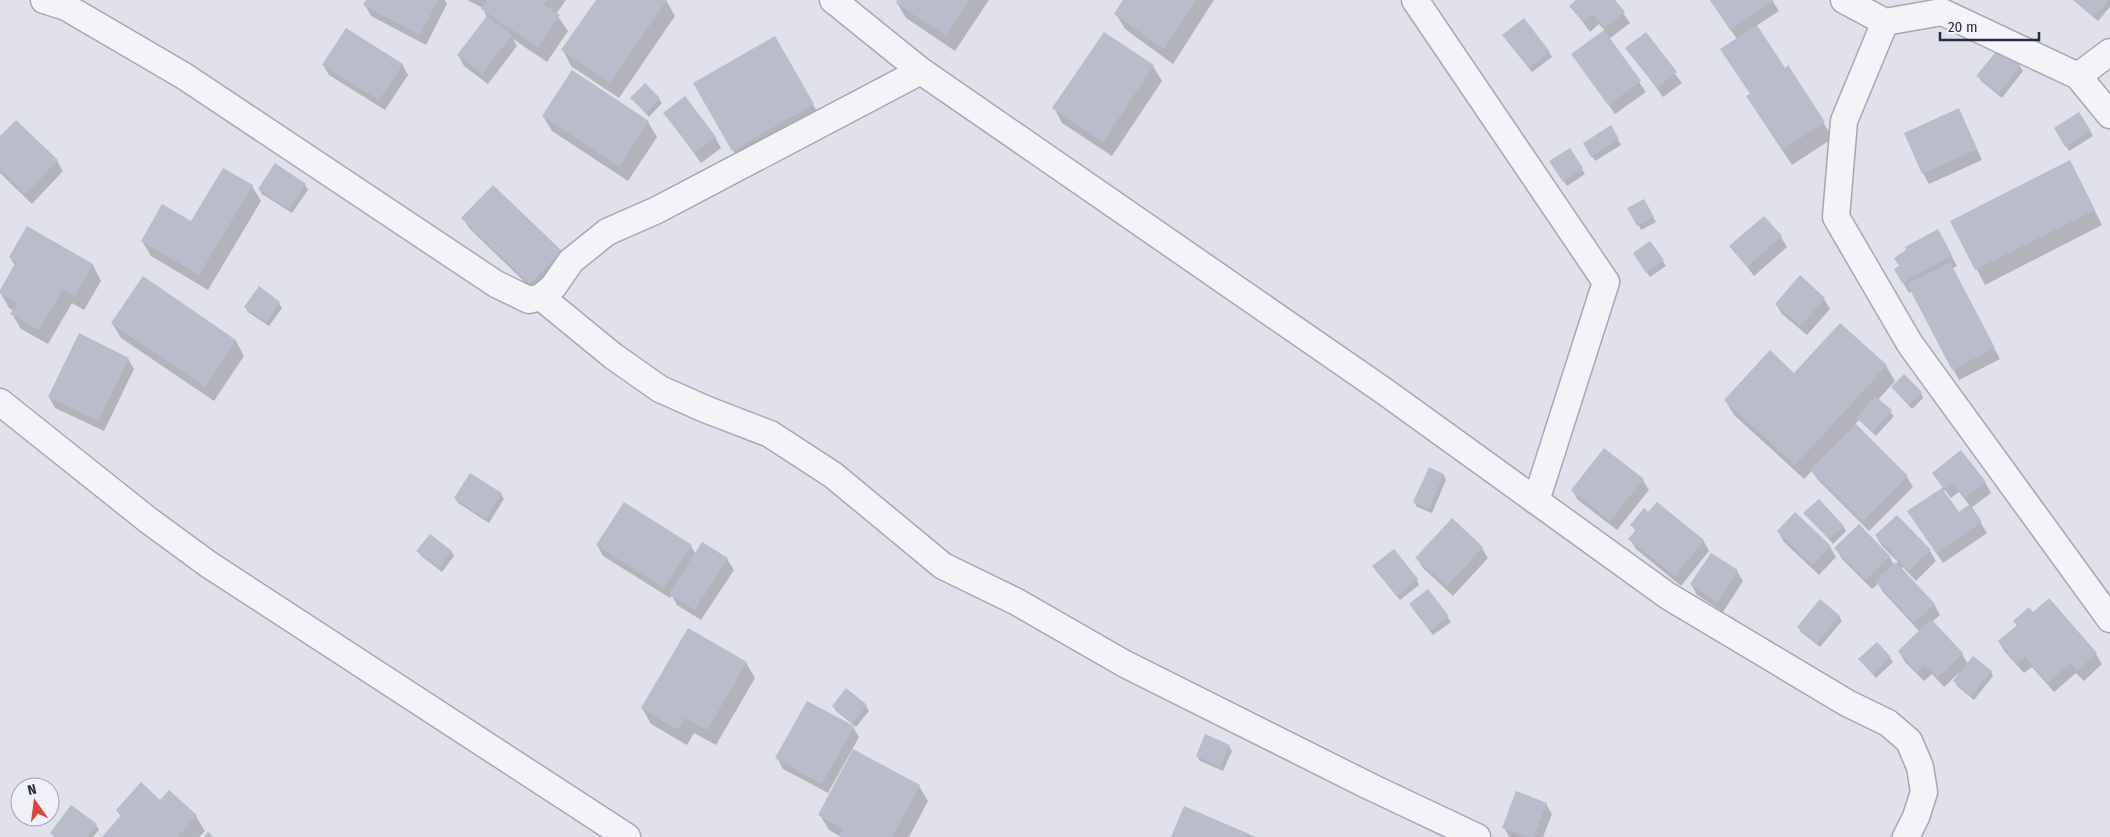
<svg xmlns="http://www.w3.org/2000/svg" width="2110" height="837" font-family="'Fira Sans Condensed',sans-serif">
<style>
.shadow{fill:#0003;fill-rule:evenodd}
.building{fill:#b9bcca}
.lines{fill:none;stroke-linecap:round;stroke-linejoin:round}
.minor-casing{stroke:#a5a7b5;stroke-width:29}
.minor{stroke:#f3f3f8;stroke-width:26}
</style>
<rect width="100%" height="100%" fill="#e0e1ea"/>
<path class="shadow" d="M367,0H445L447,4L426,45L371,16L365,5Z
M467,0H566L556,14L568,31L547,62L513,39L517,46L488,84L464,66L458,55L487,18L483,8Z
M597,0H666L675,16L619,98L571,66L563,50Z
M899,0H989L955,51L906,18L897,3Z
M1125,0H1214L1173,64L1125,29L1116,14Z
M1578,0H1614L1630,23L1609,39L1646,92L1615,114L1573,55L1605,31L1599,24L1590,32L1571,6Z
M1710,0H1772L1779,11L1756,26L1785,70L1788,67L1833,138L1792,165L1757,112L1737,39Z
M2073,0H2110V7L2098,21Z
M1104,33L1153,66L1162,81L1112,156L1062,123L1054,108Z
M1645,34L1682,83L1663,97L1627,48Z
M774,38L822,120L742,166L695,83Z
M1506,40L1549,52L1552,57L1532,72Z
M402,64L408,75L385,110L329,75L323,65Z
M2020,66L2023,71L2002,98L1981,81L1978,76Z
M572,72L648,122L657,137L628,181L552,131L543,116Z
M631,98L659,99L662,103L649,117Z
M1959,110L1982,160L1929,184L1923,173Z
M665,113L715,137L721,148L701,163Z
M2079,113L2093,136L2069,151L2055,128Z
M16,122L57,161L63,171L32,204L0,173V138Z
M1610,127L1621,145L1595,161L1584,144Z
M1569,149L1585,174L1567,186L1554,166Z
M2078,177L2102,225L1985,285L1952,222Z
M305,185L308,190L292,213L262,194L259,189Z
M252,186L261,201L208,290L151,256L142,241L192,223Z
M1643,201L1656,222L1641,230L1629,208Z
M463,218L561,252L567,262L537,294L469,228Z
M1764,218L1781,237L1787,247L1754,276L1731,246Z
M27,228L93,265L101,281L84,310L72,303L48,344L21,329L12,314L14,311L9,308L0,292L15,266L10,257Z
M1937,230L1957,266L1952,269L2000,359L1959,380L1912,291L1909,293L1896,270Z
M1650,243L1666,266L1650,277L1637,259Z
M143,278L236,341L244,356L214,401L121,338L112,323Z
M1824,299L1830,309L1807,335L1782,314L1776,304Z
M279,303L282,308L269,326L248,312L246,308Z
M128,359L134,369L104,431L55,408L49,397Z
M1886,366L1895,381L1878,400L1894,416L1876,436L1859,420L1855,424L1907,477L1913,487L1869,531L1818,480L1812,471L1804,479L1734,415L1725,400L1794,375Z
M1896,392L1921,393L1923,398L1912,409Z
M1934,474L1985,482L1991,493L1971,508L1987,533L1943,563L1909,512L1943,488ZM1945,490L1951,498L1959,492L1970,506L1958,513L1943,491Z
M1444,475L1446,480L1432,513L1417,507L1414,502Z
M1643,480L1649,490L1617,530L1578,500L1572,490Z
M501,494L504,499L489,523L458,503L455,498Z
M1805,513L1843,526L1846,531L1833,544Z
M1648,514L1703,540L1709,551L1681,586L1636,549L1630,539L1636,532L1632,525Z
M1778,531L1830,547L1836,557L1819,575L1784,542Z
M1876,536L1930,551L1936,561L1916,581L1903,567L1901,569L1934,604L1940,615L1932,622L1962,654L1968,664L1991,671L1993,676L1974,700L1957,686L1955,681L1960,674L1959,673L1944,687L1932,674L1924,681L1905,662L1899,651L1920,632L1883,592L1878,584L1872,589L1842,559L1836,548L1889,556L1894,565L1898,562L1882,546Z
M703,544L727,559L734,570L701,620L677,605L672,596L670,598L603,556L597,545L691,546L696,555Z
M1482,548L1488,558L1453,596L1423,568L1417,558Z
M418,551H451L454,556L442,572L421,556Z
M1376,571L1417,580L1419,585L1400,600Z
M1737,571L1743,581L1723,612L1697,595L1691,584Z
M1428,591L1451,622L1433,635L1413,609Z
M2048,600L2096,654L2102,664L2084,681L2076,673L2054,692L2032,667L2024,673L2005,652L1999,642L2017,626L2015,621L2033,614Z
M1839,616L1842,621L1820,647L1801,632L1798,627Z
M1890,658L1893,662L1876,678L1860,660Z
M746,663L755,678L716,745L694,733L687,745L651,724L642,708Z
M833,706H866L869,711L856,727L836,711Z
M853,727L859,737L828,793L783,769L777,758Z
M1229,746L1232,751L1223,771L1200,761L1197,756Z
M919,786L928,801L909,837H841L829,830L820,815Z
M160,801L196,816L205,831L199,837H104L121,817L117,810Z
M1546,804L1552,814L1543,837H1509L1504,827Z
M96,825L99,830L93,837H54L52,833Z"/>
<path class="building" d="M366,0H438L420,35L363,5Z
M487,0H547L544,5L560,15L538,47L481,9Z
M596,0H667L610,83L561,50Z
M897,0H970L946,36L896,3Z
M1123,0H1196L1164,49L1114,14Z
M1576,0H1615L1625,12L1604,28L1593,14L1583,22L1569,6Z
M1710,0H1774L1730,30Z
M2074,0H2109L2094,17Z
M487,16L512,35L482,74L457,55Z
M1524,18L1550,52L1529,68L1502,35Z
M1757,25L1785,68L1788,65L1825,122L1782,150L1746,96L1750,94L1720,49Z
M346,28L403,64L379,100L322,65Z
M1604,30L1641,81L1608,105L1571,54Z
M1104,32L1154,65L1103,142L1052,108Z
M1646,32L1677,72L1657,88L1625,48Z
M775,36L814,104L732,151L693,83Z
M1999,48L2021,65L1999,93L1976,76Z
M572,70L649,121L619,167L542,116Z
M645,83L660,98L646,113L630,98Z
M685,96L716,137L695,153L663,113Z
M1959,108L1977,149L1922,174L1904,133Z
M2079,112L2091,131L2065,147L2054,128Z
M16,120L58,160L26,194L0,169V136Z
M1611,125L1619,139L1591,157L1583,143Z
M1570,148L1583,168L1563,182L1549,161Z
M2070,160L2095,210L1975,270L1950,221Z
M275,163L306,184L289,209L258,189Z
M223,168L253,185L199,275L141,241L162,204L191,221Z
M493,185L562,251L530,284L461,218Z
M1644,199L1654,217L1637,226L1627,208Z
M1764,216L1782,236L1747,267L1729,246Z
M27,226L93,264L75,296L63,289L39,330L10,314L17,303L0,294V290L16,262L9,257Z
M1938,229L1952,255L1902,283L1894,269L1899,266L1894,258L1906,250L1905,247Z
M1650,241L1664,260L1646,273L1633,253Z
M1950,262L1995,348L1952,370L1907,284Z
M1800,275L1825,298L1801,326L1775,304Z
M143,276L236,340L205,387L111,323Z
M259,286L280,302L266,322L244,307Z
M1840,323L1887,365L1795,465L1724,400L1770,350L1794,373Z
M79,333L129,358L98,421L48,397Z
M1904,374L1922,392L1909,405L1891,387Z
M1875,396L1892,410L1873,432L1856,418Z
M1856,424L1908,476L1862,522L1810,470Z
M1604,448L1644,479L1610,521L1571,490Z
M1961,450L1986,482L1964,498L1953,483L1944,489L1932,473Z
M1429,467L1444,474L1429,509L1413,502Z
M470,473L502,493L486,519L454,498Z
M1942,488L1959,512L1970,504L1982,522L1936,553L1907,511Z
M1819,499L1844,526L1829,539L1803,513Z
M624,502L692,545L664,588L596,545Z
M1657,502L1704,540L1675,576L1628,539L1636,530L1630,525L1644,508L1648,512Z
M1795,512L1831,546L1812,565L1777,531Z
M1897,515L1931,550L1909,571L1875,535Z
M1452,518L1483,547L1447,586L1415,558Z
M1859,524L1890,556L1866,580L1834,548Z
M430,534L452,551L439,568L416,551Z
M702,542L728,558L695,610L669,594Z
M1394,549L1418,579L1397,596L1372,566Z
M1711,553L1738,570L1717,602L1690,584Z
M1896,562L1935,604L1914,623L1875,581Z
M1428,589L1449,616L1430,631L1409,604Z
M2049,598L2097,653L2077,671L2070,663L2048,683L2025,657L2017,664L1998,641L2017,625L2013,621L2029,607L2033,612Z
M1820,599L1840,616L1817,643L1797,627Z
M1931,619L1963,653L1937,678L1925,665L1917,672L1898,651Z
M688,628L747,662L707,730L685,718L678,730L641,708Z
M1877,642L1891,657L1873,674L1858,659Z
M1973,656L1992,671L1971,696L1953,681Z
M846,688L867,705L852,723L832,706Z
M807,701L854,726L822,784L775,758Z
M1205,734L1230,745L1220,767L1196,756Z
M853,749L920,785L892,837H839L844,829L818,815Z
M141,782L160,800L169,790L197,815L177,837H102L121,815L116,810Z
M1516,791L1547,803L1534,837H1527L1502,828Z
M71,805L97,824L87,837H56L50,833Z
M1184,806L1256,837H1171Z
M208,832L214,837H204Z"/>
<g class="lines">
<g class="minor-casing">
<path id="minor" d="M44,0L66,7L184,76L496,284L529,300L541,297L553,287L571,261L607,232L657,210L921,71
M833,0L921,71L1384,391L1668,596L1847,703L1888,723L1909,741L1920,767L1924,792L1916,817L1906,837
M1415,0L1606,282L1536,501
M1844,0L1885,22L1942,12L2078,76L2110,115
M1885,22L1844,121L1836,217L1910,344L2110,619
M2078,76L2110,52
M541,297L613,356L660,389L705,409L770,434L833,475L943,566L1017,602L1125,664L1371,787L1477,837
M0,402L148,520L208,564L627,837"/>
</g>
<use href="#minor" class="minor"/>
</g>
<g transform="translate(35 802) rotate(346)"><circle r="24" fill="#f0f1f7" stroke="#a0a2af"/>
<path d="M0-4L9 19L0 12L-9 19Z" fill="#d9473b"/>
<text y="-8" font-size="14" font-weight="bold" text-anchor="middle" fill="#272b43">N</text>
</g>
<path d="M1940 32v8h99v-8" fill="none" stroke="#272b43" stroke-width="2.5"/>
<text x="1948" y="32" font-size="15" fill="#272b43" stroke="#f0f1f7" stroke-width="4" paint-order="stroke">20 m</text>
</svg>
